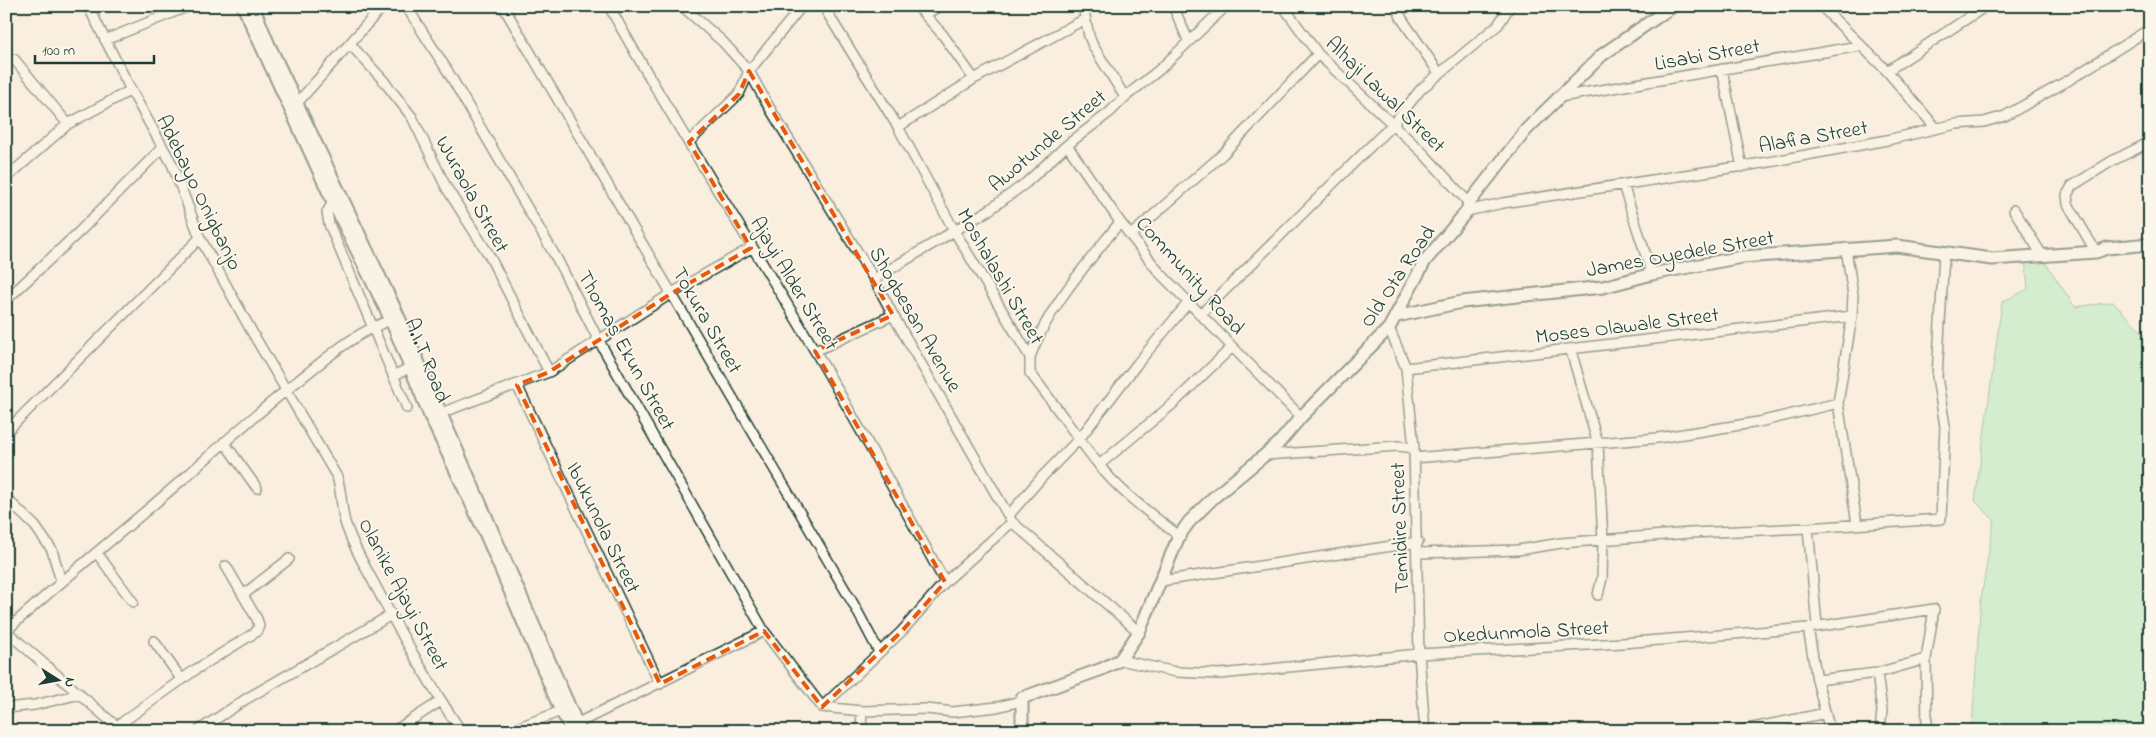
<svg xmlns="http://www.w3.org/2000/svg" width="2156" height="737" font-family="'Indie Flower',sans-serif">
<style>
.green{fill:#a4ecba;stroke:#629477}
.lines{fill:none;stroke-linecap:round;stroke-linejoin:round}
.street-casing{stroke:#1f3d34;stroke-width:12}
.secondary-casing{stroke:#1f3d34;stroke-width:15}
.street{stroke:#fbf7ec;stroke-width:9}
.secondary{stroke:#fbf7ec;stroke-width:11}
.marked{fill:none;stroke:#e8590c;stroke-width:4;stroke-dasharray:10 6;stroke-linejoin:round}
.labels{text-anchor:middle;stroke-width:4;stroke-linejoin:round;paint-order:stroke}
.street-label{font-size:21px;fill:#1f3d34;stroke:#fbf7ec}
</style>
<rect width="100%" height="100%" fill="#faeede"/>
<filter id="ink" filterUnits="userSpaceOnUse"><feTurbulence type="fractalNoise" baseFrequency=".02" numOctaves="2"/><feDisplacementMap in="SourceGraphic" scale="10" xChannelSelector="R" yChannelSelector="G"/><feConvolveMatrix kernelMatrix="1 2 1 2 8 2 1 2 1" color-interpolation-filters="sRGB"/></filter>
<g filter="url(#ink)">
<path class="green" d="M2025,258H2042L2075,307L2113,302L2150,340V717L2132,731H1974L1972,725L1981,599L1994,520L1975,501L2002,302L2028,289Z"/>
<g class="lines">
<g class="street-casing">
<path id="street" d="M88,6L131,90L172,164L200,238L252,332L337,477C342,492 341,508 345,522C352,545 365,566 376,587C402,636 430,685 461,731
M406,6L447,70L557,259L599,341L764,631L822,707
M503,6L854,605L879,652
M609,6C673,123 747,235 815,351C860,427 902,505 945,582
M682,6L723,42L749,71L769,107L874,279L893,315L1012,522L1139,632
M823,6L898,127L955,232L1030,357V373C1054,403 1075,435 1099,465C1121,493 1151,514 1179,536
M917,6L943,35L974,79
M1083,6L1089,36L1093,46L1125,97
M1173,6L1188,40
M1283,6L1318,54L1423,153L1469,203
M1396,6L1402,19L1439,73
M1821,6L1887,71L1936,128
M925,14L941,6
M105,40L189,6
M350,44L383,80L412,117L446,187L489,255L549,372
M14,59L68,124
M1722,69L1742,167
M1887,71L1986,6
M1560,97L1859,46
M298,102L383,6
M898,127L974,79L1085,19
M689,142L739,94L749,71L802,6
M1067,145L1120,222L1159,272L1301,417
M6,178L68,124L131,90
M1623,185L1652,274
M333,202L327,212L329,224L407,408
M2014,210L2042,255
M1467,211L1503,203L1769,162L1887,140L1956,124L1984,122L2005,116L2069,80L2143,33
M1131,235L1223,154L1318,54
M1846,248L1853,295L1852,316L1838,403L1857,524
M2096,252L2068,204L2067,195L2072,186L2112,161L2150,142
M874,279L989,210L1026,183L1067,145L1110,112L1125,97L1159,70L1226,6
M6,300L79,232L162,148
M1200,315L1393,124L1421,89L1498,25L1510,6
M1389,328L1406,368L1414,448L1419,654L1425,731
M815,351L893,315
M1571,351L1598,444L1603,541L1602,578L1598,595
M1030,357C1048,307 1087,264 1120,222
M1406,368C1555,352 1703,332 1852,316
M393,376L411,367
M517,385L660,684
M441,413L549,372L672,293L751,248
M6,432L200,238
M224,442L257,488
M1265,455L1398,446L1414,448
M1414,458L1658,438L1759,422L1838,403
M1099,465L1174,403L1231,348
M6,498L35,526L52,550L61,581
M1009,515L1041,478L1080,438L1137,364L1188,303
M1808,528L1817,625
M97,553L133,602
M1418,553L1518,550L1561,543L1690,533L1808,528L1941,519L1945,426L1937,377L1944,253
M1161,581L1418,542
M243,595L289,559
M1808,628L1817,680L1830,731
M154,641L182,680
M1120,660L1176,672L1220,674L1419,654L1622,643L1808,628L1934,609L1926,659L1927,731
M1877,673L1882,711L1880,731
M1817,680L1877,673L1926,659
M822,707L902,631L945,582L1012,522
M822,707L862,711L927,709L953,712L997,707L1021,701
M6,708L35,705L80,694
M578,723L764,631
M117,726L195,670L256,632L259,626L257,619L226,566
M122,731L6,631C66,576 130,526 190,473C229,438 268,404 309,372C335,351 359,331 391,320
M198,731L246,699L391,615
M394,731L441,701
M509,731L561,711
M861,731L862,711
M1738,731L1826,713"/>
</g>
<g class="secondary-casing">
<path id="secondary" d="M243,6L333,202L391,320L430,416L487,537L561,711L573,731
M253,6L269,45L396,311L580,731
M1397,316L1462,302L1603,287L1652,274L1742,257L1897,246L1992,259L2096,252L2107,248L2150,244
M1022,731V698L1102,669L1120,660L1139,632L1179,536L1189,522L1213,498L1278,444L1301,417L1389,328L1425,261L1467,211L1469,203L1526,130L1602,55L1673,6"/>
</g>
<use href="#street" class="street"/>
<use href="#secondary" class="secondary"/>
</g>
</g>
<path d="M0 0H2156V737H0ZM749,71L893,315L815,351L945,582L902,631L822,707L764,631L660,684L517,385L549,372L672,293L751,248L689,142L739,94Z" fill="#faeede" fill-opacity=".55" fill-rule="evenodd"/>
<path class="marked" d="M749,71L893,315L815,351L945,582L902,631L822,707L764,631L660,684L517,385L549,372L672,293L751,248L689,142L739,94Z"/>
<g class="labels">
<g class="street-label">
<text transform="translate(1707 54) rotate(-10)" y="7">Lisabi Street</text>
<text transform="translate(1386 94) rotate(44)" y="7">Alhaji Lawal Street</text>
<text transform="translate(1813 136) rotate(-10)" y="7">Alafia Street</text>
<text transform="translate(1047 140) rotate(-40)" y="7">Awotunde Street</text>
<text transform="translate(200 192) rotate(64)" y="7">Adebayo Onigbanjo</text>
<text transform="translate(473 194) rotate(61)" y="7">Wuraola Street</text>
<text transform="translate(1680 253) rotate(-10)" y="7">James Oyedele Street</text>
<text transform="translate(1191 275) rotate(48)" y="7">Community Road</text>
<text transform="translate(1001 276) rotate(60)" y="7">Moshalashi Street</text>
<text transform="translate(1397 276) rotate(-56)" y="7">Old Ota Road</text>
<text transform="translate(795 283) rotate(59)" y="7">Ajayi Alder Street</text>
<text transform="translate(916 319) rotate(60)" y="7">Shogbesan Avenue</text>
<text transform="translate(708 320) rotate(60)" y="7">Tokura Street</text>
<text transform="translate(1627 325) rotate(-7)" y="7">Moses Olawale Street</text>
<text transform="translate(627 350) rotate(61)" y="7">Thomas Ekun Street</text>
<text transform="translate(428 360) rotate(68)" y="7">A.I.T Road</text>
<text transform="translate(604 527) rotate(64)" y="7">Ibukunola Street</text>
<text transform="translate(1399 528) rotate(-92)" y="7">Temidire Street</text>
<text transform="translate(404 594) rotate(62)" y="7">Olanike Ajayi Street</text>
<text transform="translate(1526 631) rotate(-3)" y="7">Okedunmola Street</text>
</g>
</g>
<rect width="2156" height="737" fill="none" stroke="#fbf7ec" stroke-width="25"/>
<rect x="12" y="12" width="2131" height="712" fill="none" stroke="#1f3d34" stroke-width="2" filter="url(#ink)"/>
<g transform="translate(58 680) rotate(101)" stroke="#fbf7ec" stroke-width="4" paint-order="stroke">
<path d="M0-4L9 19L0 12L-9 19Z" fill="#1f3d34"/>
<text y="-8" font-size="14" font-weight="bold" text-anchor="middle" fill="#1f3d34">N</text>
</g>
<path d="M35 55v8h119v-8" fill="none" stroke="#1f3d34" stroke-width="2.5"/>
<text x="42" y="55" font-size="15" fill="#1f3d34" stroke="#fbf7ec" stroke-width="4" paint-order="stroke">100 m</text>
</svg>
